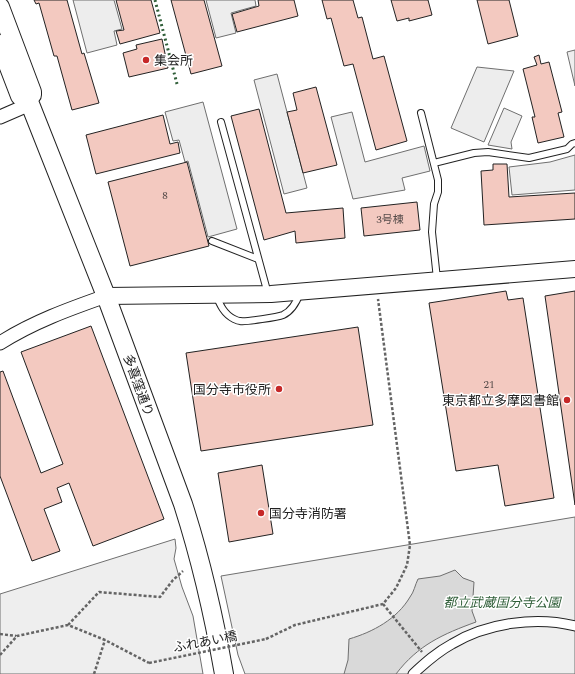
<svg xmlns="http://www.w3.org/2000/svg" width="575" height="674" font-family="Spectral,'Noto Sans JP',serif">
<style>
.green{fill:#eee;stroke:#6f6f6f}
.parking{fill:#ededed;stroke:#6f6f6f}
.water{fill:#d9d9d9;stroke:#6f6f6f}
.building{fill:#f3c9c0;stroke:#222}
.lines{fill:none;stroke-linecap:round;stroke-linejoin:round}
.service-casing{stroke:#222;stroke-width:8}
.pedestrian-casing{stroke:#222;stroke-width:11}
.minor-casing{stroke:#222;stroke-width:15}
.tertiary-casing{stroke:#222;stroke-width:18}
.secondary-casing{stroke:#222;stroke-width:20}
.path{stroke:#646464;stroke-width:2.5;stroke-dasharray:3 2;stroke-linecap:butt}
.service{stroke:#fff;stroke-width:6}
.pedestrian{stroke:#fff;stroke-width:9}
.minor{stroke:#fff;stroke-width:13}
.tertiary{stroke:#fff;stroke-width:16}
.secondary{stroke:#fff;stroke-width:18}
.path-bridge{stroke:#646464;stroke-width:2.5;stroke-dasharray:3 2;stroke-linecap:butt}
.hedge{stroke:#2f5e38;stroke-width:3;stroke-dasharray:2 3;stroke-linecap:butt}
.poi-dot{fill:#c62828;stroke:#fff;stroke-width:1.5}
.labels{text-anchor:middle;stroke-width:3;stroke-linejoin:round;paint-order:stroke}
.number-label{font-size:11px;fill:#564c4a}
.poi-label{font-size:13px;fill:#222;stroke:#fff;text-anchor:start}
.street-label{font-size:13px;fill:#222;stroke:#fff}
.park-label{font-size:13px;font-style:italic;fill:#2f5e38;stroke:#fff}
</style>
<rect width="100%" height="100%" fill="#fff"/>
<path class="green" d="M575,50V86L567,52Z
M575,517V674H245L238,655L221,576Z
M175,539L176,548L174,559L182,587L193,616L203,674H0V594Z"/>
<path class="parking" d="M73,0H114L122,29L114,31L117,45L87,53Z
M206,0H255L256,6L231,13L236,33L216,38Z
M477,67L514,71L484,142L451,128Z
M277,74L307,188L284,194L254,80Z
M203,102L237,229L208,237L188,161L185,162L179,140L173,141L165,112Z
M504,108L522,116L511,142L512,149L488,145Z
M352,112L365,162L424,146L430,171L402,178L405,190L353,199L331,117Z
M575,155V190L512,195L509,167L550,162Z"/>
<path class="water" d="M455,570L463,578L474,582L472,611L476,622C443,634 418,645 396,674H344L348,660L349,639C373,632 397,619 410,597C414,592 415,585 418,579L440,576Z"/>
<path class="building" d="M34,0H67L82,54L84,53L99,103L72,110L57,56H54L39,3L36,4Z
M116,0H151L160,33L120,44L116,31L124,30Z
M171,0H204L222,66L191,74Z
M258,0H294L298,16L237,32L232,14L259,6Z
M322,0H353L358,18L362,17L373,59L384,56L407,141L376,150L353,64L344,66L331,18L327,19Z
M391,0H428L432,15L409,21V18L397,21Z
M477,0H509L518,36L488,44Z
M162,39L168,68L129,77L123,53L137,49L136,45Z
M539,55L541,64L549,62L562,112L558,113L564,137L538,143L532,117H535L523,69L537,65L534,57Z
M316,87L337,165L303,173L287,112L297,110L293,93Z
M259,109L286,213L343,208L345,238L296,243L295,231L264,240L231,116Z
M163,115L170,144L178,142L180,153L96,174L86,135Z
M187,162L209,246L130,266L108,182Z
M493,164H507L509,197L575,193V219L484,225L481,171L493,170Z
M417,202L420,230L364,236L361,208Z
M506,291L508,300L523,298L554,498L505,506L498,465L456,471L429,303Z
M575,291V505L545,296Z
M91,326L164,519L93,546L69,483L57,488L62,502L44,509L60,551L32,561L0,476V372L3,371L41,473L63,464L21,352Z
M358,327L373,425L201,451L186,353Z
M262,465L273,534L229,542L218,473Z"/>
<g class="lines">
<g class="service-casing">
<path id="service" d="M421,113L438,180V192L434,204L432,232L437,279
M221,122L268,294
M434,163L474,153L488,152L529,158L567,149L572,144L575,143
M212,241L258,259
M216,295C220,305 224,314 234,319C236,320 238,321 240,321C246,322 278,317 283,315C292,311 297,301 300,293"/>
</g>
<g class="pedestrian-casing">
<path id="pedestrian" d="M413,674C425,663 437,652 452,644C487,623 536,616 575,626"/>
</g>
<g class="minor-casing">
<path id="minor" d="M0,117L30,104
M0,343C33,322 69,309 106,296"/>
</g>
<g class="tertiary-casing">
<path id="tertiary" d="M106,296L271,294L575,269"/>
</g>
<g class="secondary-casing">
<path id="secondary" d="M0,7L32,92V95
M0,44L20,96L30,104L106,296L183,504C201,560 214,617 224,674"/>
</g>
<path class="path" d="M383,604L422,652
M68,625L99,592L160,597L173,580L183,571
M0,634L16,636
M266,639L295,625L383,604L396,588L407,565L410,545L378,299
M0,655L17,636L68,625L105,640L149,663
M94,674L105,640"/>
<use href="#service" class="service"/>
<use href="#pedestrian" class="pedestrian"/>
<use href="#minor" class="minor"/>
<use href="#tertiary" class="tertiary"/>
<use href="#secondary" class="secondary"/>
<path class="path-bridge" d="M149,663L266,639"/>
<path class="hedge" d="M155,0L177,84"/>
</g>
<g class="poi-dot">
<circle cx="146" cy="60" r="4"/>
<circle cx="279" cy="389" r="4"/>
<circle cx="567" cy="400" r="4"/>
<circle cx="261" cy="513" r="4"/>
</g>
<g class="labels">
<g class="number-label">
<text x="165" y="199">8</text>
<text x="390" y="223">3号棟</text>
<text x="489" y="388">21</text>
</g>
<g class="poi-label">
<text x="154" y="65">集会所</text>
<text x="271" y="394" text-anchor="end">国分寺市役所</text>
<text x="559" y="405" text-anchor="end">東京都立多摩図書館</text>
<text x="269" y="518">国分寺消防署</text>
</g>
<g class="street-label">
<text transform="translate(139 385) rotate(70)" y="5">多喜窪通り</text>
<text transform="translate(205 641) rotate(-11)" y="5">ふれあい橋</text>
</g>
<g class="park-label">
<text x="502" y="607">都立武蔵国分寺公園</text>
</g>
</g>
</svg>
